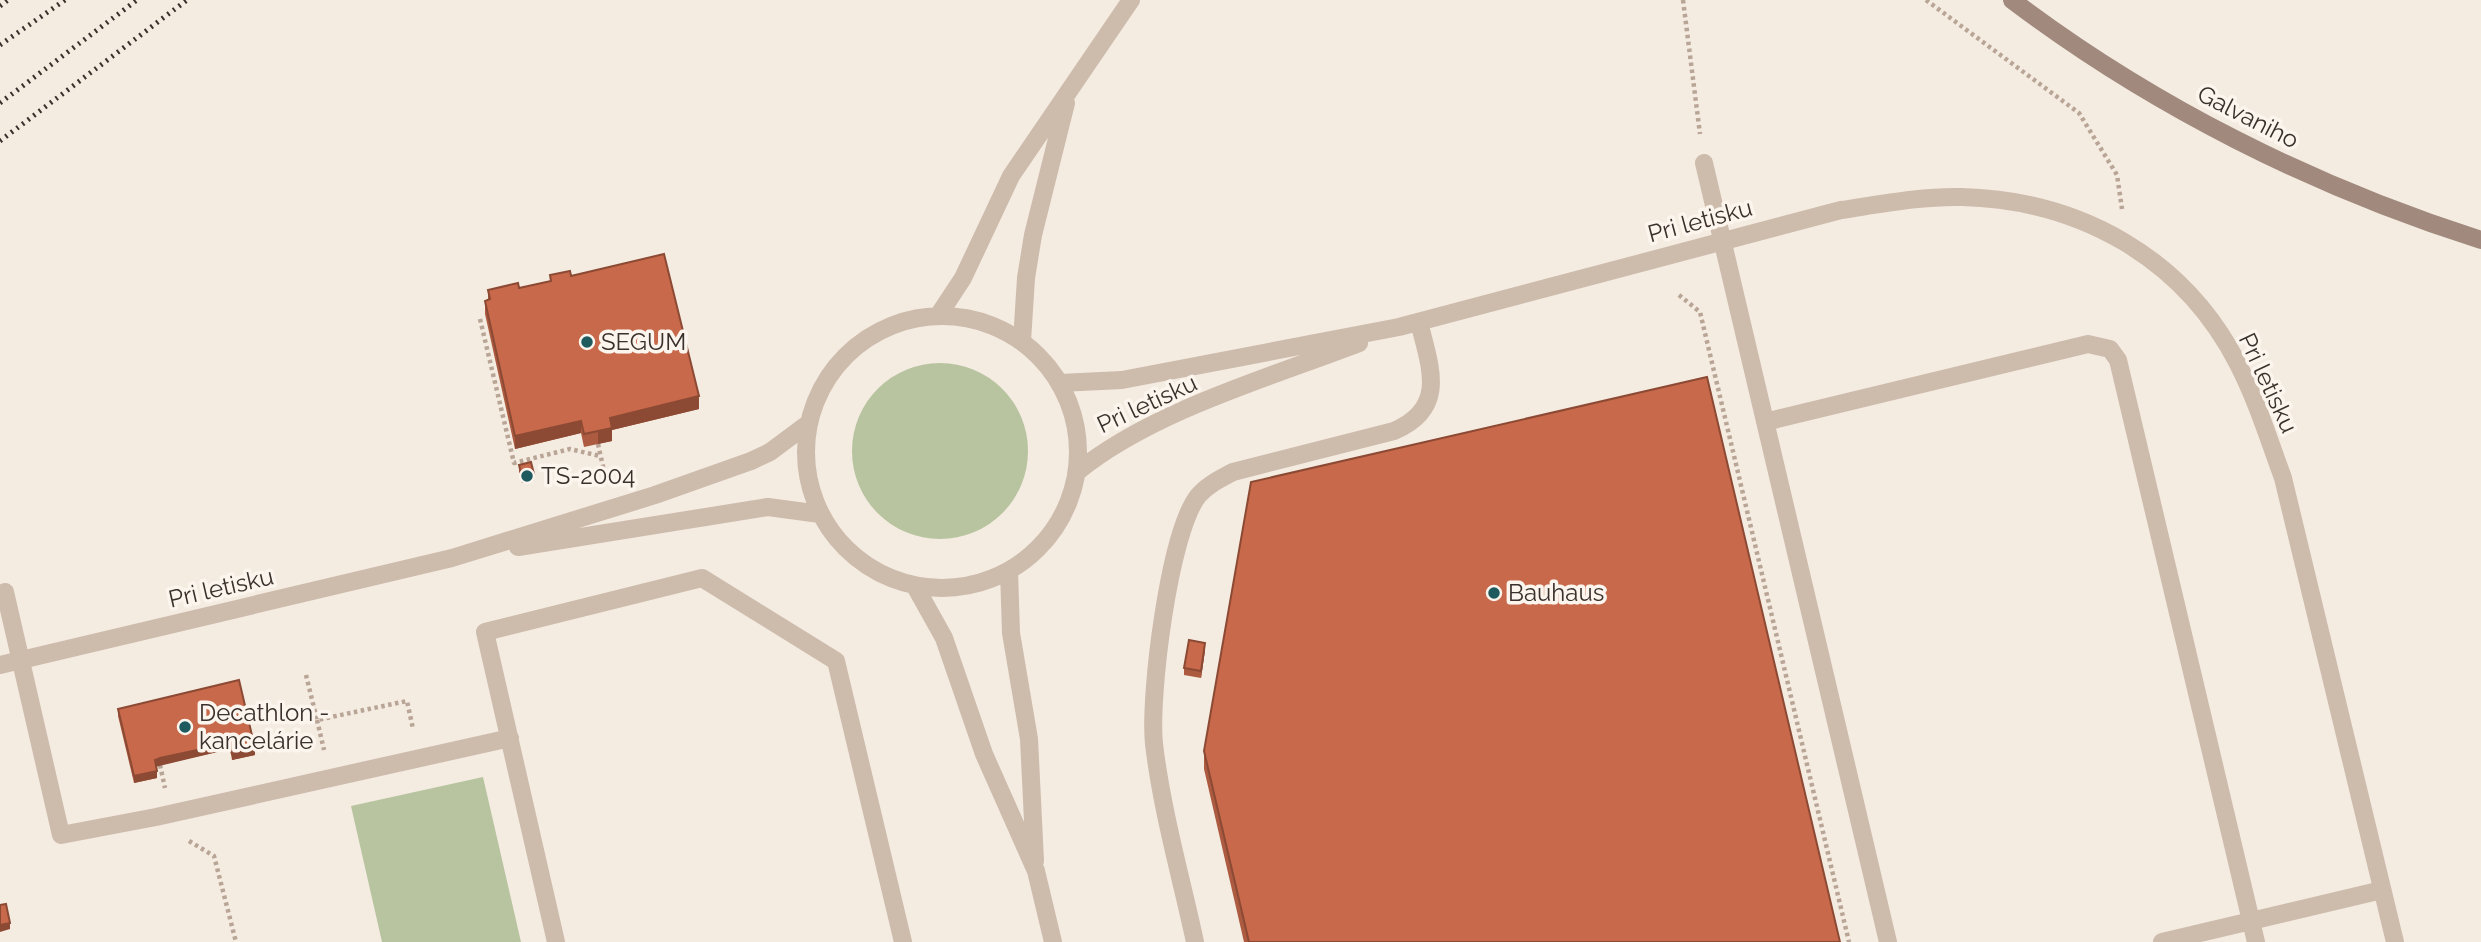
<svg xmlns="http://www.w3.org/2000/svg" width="2481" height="942" font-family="Raleway,sans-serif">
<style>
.green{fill:#b8c4a0}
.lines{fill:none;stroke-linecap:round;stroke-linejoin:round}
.path{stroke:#b9a596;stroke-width:4.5;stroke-dasharray:3.5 3.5;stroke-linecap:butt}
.service{stroke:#cdbbac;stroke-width:18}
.minor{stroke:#cdbbac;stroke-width:18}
.secondary{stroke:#a18a7d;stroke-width:18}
.rail{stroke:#3b302b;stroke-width:5;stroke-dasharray:2 5;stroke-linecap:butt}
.wall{fill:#ac5a40}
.shaded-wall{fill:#8c4a34}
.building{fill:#c8694b;stroke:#8c4a34;stroke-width:2}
.poi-dot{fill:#1f5a5e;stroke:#fbf5ee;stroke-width:2.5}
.labels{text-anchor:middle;stroke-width:7;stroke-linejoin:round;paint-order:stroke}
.street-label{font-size:24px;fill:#3b302b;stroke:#fbf5ee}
.poi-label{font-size:24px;fill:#3b302b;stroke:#fbf5ee;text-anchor:start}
</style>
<rect width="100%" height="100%" fill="#f4ebe1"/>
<path class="green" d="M852 451a88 88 0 1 1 176 0a88 88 0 1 1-176 0Z
M483,777L521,942H382L351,806Z"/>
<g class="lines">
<path class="path" d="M1683,0L1700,134
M1926,0L2079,113L2117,175L2122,209
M1679,295L1700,312L1849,942
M480,319L514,463L570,449L600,456
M598,444L606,480
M306,675L317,720L407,701L413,729
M317,720L324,750
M160,765L165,788
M189,841L214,856L236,942"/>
<path class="service" d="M1704,163L1888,942
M1765,422L2088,344L2110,349L2118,360L2256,942
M5,592L61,835L156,817L510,738
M556,942L485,632L702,578L836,661L903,942
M1195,942C1181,877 1162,811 1154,744C1149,696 1169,533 1198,496C1207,485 1220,479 1233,472L1394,431C1448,408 1430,367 1419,322
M2162,942L2382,890"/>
<path class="minor" d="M806 452a136 136 0 1 1 272 0a136 136 0 1 1-272 0Z
M938,316L963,278L1011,176L1131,0
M1022,341L1026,278L1033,235L1066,103
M1060,383L1122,380L1399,327L1841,210C1881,204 1922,196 1962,197C2080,200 2184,258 2238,364C2257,401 2269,440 2283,478L2395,942
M1077,472C1152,411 1268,378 1359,343
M518,547L768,507L820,514
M1009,571L1011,633L1029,739L1035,861
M915,586L944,638L984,754L1036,871L1053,942
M0,665L452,558L655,495L751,461L770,452L809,423"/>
<path class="secondary" d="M2012,0C2152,106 2314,187 2481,240"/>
<path class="rail" d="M0,6L8,0
M0,45L65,0
M0,103L137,0
M0,141L187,0"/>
</g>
<path class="wall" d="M550,275L571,276L699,409L612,430V441L584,447L581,433L515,449L485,314V301L488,300V290L519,288L550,281Z
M519,465L534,480L522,483L519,472Z
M1205,650L1201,678L1184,675V668Z
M239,680L255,755L232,760L230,749L160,765L156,766L157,778L134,783L118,716V709Z
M1204,751L1840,942H1244L1204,769Z"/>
<path class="shaded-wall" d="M699,396V409L612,430V441L598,444V431L610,418Z
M581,421V433L515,449V436Z
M534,474V480L522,483V477Z
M1205,643V650L1201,678V671Z
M230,743V749L155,767V760L160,758Z
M255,748V755L232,760V754Z
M157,771V778L134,783V776Z
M10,923V929L0,932V925Z"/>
<path class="building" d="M664,254L699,396L610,418L612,428L584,434L581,421L515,436L485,301L490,299L488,290L518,283L519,288L551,281L550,275L570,271L571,276Z
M1707,377L1840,942H1249L1204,751L1251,482Z
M531,462L534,474L522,477L519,465Z
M1189,640L1205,643L1201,671L1184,668Z
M239,680L255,748L232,754L230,743L160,758L155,760L157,771L134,776L118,709Z
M6,904L10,923L0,925V905Z"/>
<g class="poi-dot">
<circle cx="587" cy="342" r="7"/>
<circle cx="527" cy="476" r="7"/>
<circle cx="1494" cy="593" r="7"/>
<circle cx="185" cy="727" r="7"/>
</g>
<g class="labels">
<g class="street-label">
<text transform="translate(2248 117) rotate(27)" y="8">Galvaniho</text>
<text transform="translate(1700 221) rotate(-15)" y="8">Pri letisku</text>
<text transform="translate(2268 383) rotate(65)" y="8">Pri letisku</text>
<text transform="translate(1147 404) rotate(-25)" y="8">Pri letisku</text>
<text transform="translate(221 588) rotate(-13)" y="8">Pri letisku</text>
</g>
<g class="poi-label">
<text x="601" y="350">SEGUM</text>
<text x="541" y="484">TS-2004</text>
<text x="1508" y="601">Bauhaus</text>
<text x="199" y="721">Decathlon -<tspan x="199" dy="28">kancelárie</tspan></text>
</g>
</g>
</svg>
